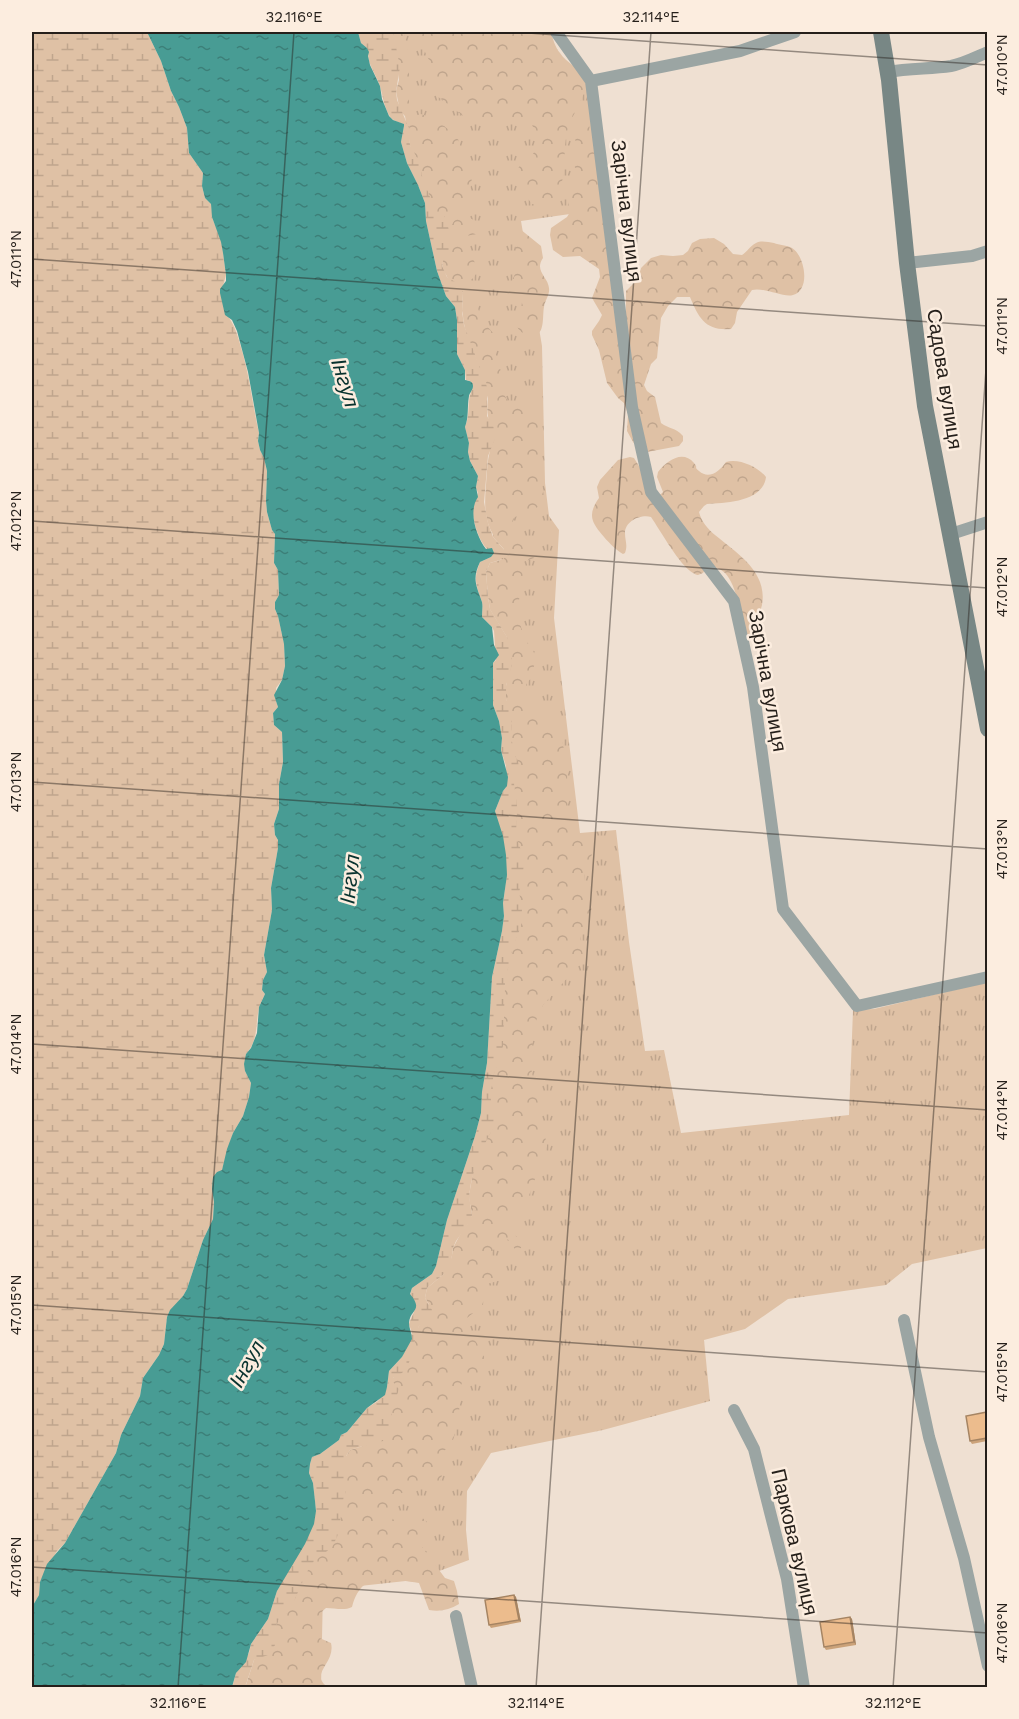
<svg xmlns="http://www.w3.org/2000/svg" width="1019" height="1719" font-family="'Work Sans',sans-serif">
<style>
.grass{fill:url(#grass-tufts)}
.forest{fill:url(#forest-crowns)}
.wetland{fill:url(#wetland-marsh)}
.water{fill:url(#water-ripples)}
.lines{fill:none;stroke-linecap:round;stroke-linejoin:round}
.street{stroke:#9ba5a3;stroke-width:12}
.secondary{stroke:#788785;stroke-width:16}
.wall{fill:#cba279}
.shaded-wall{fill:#a58463}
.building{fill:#ecbc8d;stroke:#a58463;stroke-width:1.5}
.ticks{fill:none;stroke:#251f1a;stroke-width:1.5;stroke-opacity:0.45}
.labels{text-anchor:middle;stroke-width:5;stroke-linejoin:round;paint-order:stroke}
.street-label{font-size:20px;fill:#251f1a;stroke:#fceddf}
.water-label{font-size:21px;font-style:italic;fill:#08322e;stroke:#fceddf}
.neatline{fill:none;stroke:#251f1a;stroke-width:2}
.ticks-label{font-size:15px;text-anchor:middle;fill:#251f1a}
</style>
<defs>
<pattern id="grass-tufts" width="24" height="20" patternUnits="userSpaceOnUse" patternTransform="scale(1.5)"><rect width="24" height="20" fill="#dfc1a5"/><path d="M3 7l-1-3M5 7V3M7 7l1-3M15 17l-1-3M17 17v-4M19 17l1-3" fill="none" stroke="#bfa58d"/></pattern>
<pattern id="forest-crowns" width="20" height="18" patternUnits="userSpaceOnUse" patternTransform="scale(1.5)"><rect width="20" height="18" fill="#dfc1a5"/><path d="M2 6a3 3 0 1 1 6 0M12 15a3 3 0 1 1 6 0" fill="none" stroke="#bfa58d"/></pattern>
<pattern id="wetland-marsh" width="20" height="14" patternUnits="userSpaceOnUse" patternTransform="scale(1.5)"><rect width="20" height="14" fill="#dfc1a5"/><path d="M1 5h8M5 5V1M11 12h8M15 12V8" fill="none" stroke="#bfa58d"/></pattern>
<pattern id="water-ripples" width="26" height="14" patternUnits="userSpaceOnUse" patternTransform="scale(1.5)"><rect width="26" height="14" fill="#489c94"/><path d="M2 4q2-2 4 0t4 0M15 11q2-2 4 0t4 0" fill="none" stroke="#3c7f78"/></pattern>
</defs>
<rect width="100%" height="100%" fill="#efe0d2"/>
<path class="grass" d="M393,32H437L594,77L605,209L521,221L542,346L545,483L549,516L559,530L554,618L580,833L616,830L629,942L645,1051L664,1050L681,1133L849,1115L853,1010L874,1009L987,982V1248L912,1264L886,1285L788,1299L745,1329L704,1340L710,1401L603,1430L491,1453L467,1491L466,1530L469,1560L415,1580L323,1590L321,1687L245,1688L276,1626L472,1215L469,1196L505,982L507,637L490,609L504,549L493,537L488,399L462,311L463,293L447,277L410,145L405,116L400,111V67Z"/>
<path class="forest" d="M393,32H404L409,60V103L408,109L400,111L396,91L399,80Z
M415,32H551C553,39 555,47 560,53C566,63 581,68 585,80C589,92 572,115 568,128C560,158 572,181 548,207L532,204C527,197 518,188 516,179C510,158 553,163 530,121L509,120L491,126H481L463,116L437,96L434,87L430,62Z
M421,114C430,117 453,130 457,138C460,143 461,150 462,156C464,161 468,163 470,168C475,181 468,197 462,209L444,215L436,213L422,176L419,162L410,145L409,123L411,117Z
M583,123L589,125L592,140L626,320V291L638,279L641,268L651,258L661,255L673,256L683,255L688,251L692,243L700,239L714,238L724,244L733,254L742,255C747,252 750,246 756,243C761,240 768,242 774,243C779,245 787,245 792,248C805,256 811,290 793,295C783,298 765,287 752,290L737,312L735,323L731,329C706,331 699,319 690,297H677L668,306L661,318L657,358L651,364L644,385L647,391L655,397L661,423C669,429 675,427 683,436V441L679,446L647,452L638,448L633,442L627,431L628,414L624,403L618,398L607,383L599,350L592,335V331L599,321L602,315L592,298L600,277L599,269L580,256L563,257L553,250L550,235L551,228L567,217L570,212L566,191L575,169L574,151L577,126Z
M465,216L474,220L480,227L477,234L466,236C464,249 477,258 476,272C474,292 422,279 451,247L449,229L456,218Z
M515,229H520L541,246L543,258C534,271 548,277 549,288C550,295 545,300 544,307C542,317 546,339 529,335C521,334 518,329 515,323C517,315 522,309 522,301C499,281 522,276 518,258C515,244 513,244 515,229Z
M473,298L476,301L481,319L493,333L495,339V352L502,375V390L507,400L518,405L538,409L541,416V474L544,498L540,506L515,517L512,523L513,532L539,548L534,558L523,562L521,568L523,573L517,614L525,640L532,648L536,658L531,678L527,683L523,693L524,698L533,709L554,724L561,732L567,769L568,821L571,829L594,840L596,846L586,867L584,876L586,887L593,899L591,912L584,925L580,935L583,955L578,966L543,1005L535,1023L530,1063L547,1146L527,1201L519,1210L507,1215L481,1213L474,1210L470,1204L469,1196L477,1159L493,1128L494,1119L490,1094L494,1074L503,1046L505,982L512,950L521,926L522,909L519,893L524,867L521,850L516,836L517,803L514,784L517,776L518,761L514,754L511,735L512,713L506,699V686L512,664L507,637L490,609L488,597L486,572L490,563L504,559V549C480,523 485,504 487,471C488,459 489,450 495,439C493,432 489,424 488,416C486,407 489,397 488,388C484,369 445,307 473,298Z
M630,457L634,458L657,495L661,494L663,492L657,477L658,472C666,462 682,449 694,463C699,469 693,466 699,471C709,480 720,471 726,462C739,458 758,467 766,477C763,502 726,503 707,504L704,506L699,512C701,521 708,529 715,535C737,553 768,572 762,605C761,609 759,614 758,618C756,627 759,634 749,638L745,634C741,618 737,585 725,573C721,569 716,568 712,566L706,568L703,573C698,575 698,576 693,573C680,566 660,530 651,517C641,514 625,521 625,533C625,541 628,545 625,553L623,554C615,550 596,530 593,521C590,513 594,505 599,498L597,487L600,480L618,460Z
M482,1216L500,1218L512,1233L522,1241L521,1248L515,1250C512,1241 507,1236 498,1240C490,1257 485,1261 504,1272V1276L501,1280L487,1284L484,1290L483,1305L467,1318C464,1335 472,1333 478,1345C482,1351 484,1358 488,1364L486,1370L471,1375L464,1379L460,1387L459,1417L454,1437L452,1443L443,1452L441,1461L443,1472L440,1481C425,1490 409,1489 393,1496C387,1509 387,1519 402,1524C412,1520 424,1511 428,1526L422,1532L420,1539L422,1547L445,1578L454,1581L457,1591L459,1604C449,1610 440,1612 429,1610L419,1583C389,1579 362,1569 352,1607C344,1611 335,1608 326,1608C319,1614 313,1622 312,1631L315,1636L331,1643C336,1663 308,1674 328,1687L245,1688L254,1660L275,1645L276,1626L279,1620L290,1610L310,1565L316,1559L340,1526L341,1509L346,1490V1456L350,1450L356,1448L367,1445H377L393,1423L392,1410L398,1396L393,1382V1378L408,1366L419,1326L425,1322L430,1306L425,1298L427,1288L450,1269L453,1248L462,1231L471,1220L476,1217Z"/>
<path class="wetland" d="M32,32H147L161,61L171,91L179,107L187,128L189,153L203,173L202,186L205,198L211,204L213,220L222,242L223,253L226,275L223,286L224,311C236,325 238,338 243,354C250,380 253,407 259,433L258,441L260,450L264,458L267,471L266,501L267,512L272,530L275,534L274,563L278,570L279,595L275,602V609L278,616L284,643L285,666L282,680L276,688V700L278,707L273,713L274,725L282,732L283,762L279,784V809L274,824L275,835L278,840V848L271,888L272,910L264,955L267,972L263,980L262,990L265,994C263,999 260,1003 259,1008C255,1025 259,1039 246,1054L245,1071L251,1083L249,1097L243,1116L233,1133L222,1170L217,1172L212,1189L214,1202L213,1219L203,1240L187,1289L183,1296L167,1317L164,1344L159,1355L143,1378L140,1396L121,1435L116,1453L65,1543L57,1551L40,1582L39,1595L32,1607Z
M358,32H393L400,67L396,91L397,100L408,126L410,145L419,162L422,176L436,213L444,215L449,229L451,248L444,257L442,266L447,277L460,285L463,293L462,311L464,325L487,387V416L495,429V439L488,456L484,502L488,523L493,537L507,553V556L503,559L490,563L486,572L488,597L490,609L507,637L511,649L512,664L506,686V699L512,713L511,735L514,754L518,761L519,768L514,784L517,803L516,836L524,859V867L519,893L522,909L521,926L512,950L505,982L503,1046L494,1074L490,1094L494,1119L493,1128L477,1159L471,1183L469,1196L472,1215L471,1220L456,1241L453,1248L450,1269L427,1288L425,1298L432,1310L430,1317L419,1326L408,1366L402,1373L393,1378V1382L399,1389L392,1410L391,1428L384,1440L377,1445H367L356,1448L350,1450L346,1456V1490L341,1509L340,1526L337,1537L332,1547L310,1565L290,1610L279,1620L276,1626L275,1645L268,1655L254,1660L245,1687L232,1688L236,1673L249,1653L251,1644L268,1619L277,1591L316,1511L313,1483L309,1473L310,1464L312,1457L320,1454L339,1440L341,1435L347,1432L367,1408L378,1401L387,1387L389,1371L402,1357L412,1333L409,1324C413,1312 420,1306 410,1295L412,1288L432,1274L436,1266L447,1220L475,1136L481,1113L482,1092L487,1063L492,977L502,931L504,916L503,903L507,875L495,811L503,791L507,786L506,766L501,750L502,738L499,721L493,705V663L496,660L494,631L492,627L482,617C482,612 483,606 482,602C476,585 473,579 480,562L491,557L492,549H487C478,539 472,520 473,507C474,502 477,497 478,493L476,487L478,476L470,461L468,452L469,443L465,427C471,414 466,400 473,387L470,381L466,380L465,370L457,354V320L455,307L446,296L437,271L426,221L425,203L418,185L407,163L401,142L404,126L403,124C399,122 394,121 391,118C384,109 383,96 380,86C377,78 373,71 370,64C366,53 372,51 361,43Z"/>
<path class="water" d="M147,32H358L361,43L367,48L369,52L368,56L370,65L380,86L382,99L389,116L393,120L404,124V126L401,142L407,163L418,185L425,203L426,221L437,271L446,296L455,307L457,320V354L465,370V380C469,381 473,381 473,386C473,390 470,392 469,396C467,407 469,417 465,427L469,443L468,452L470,461L478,476L476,487L478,497C468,511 476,536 486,549L492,548L494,553L491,557L480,562C472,579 476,585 482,602C483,606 482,612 482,617L492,627L494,645L499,655L493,663V705L499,721L502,738L501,750L508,777L507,786L503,791L495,811L503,836L506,855L507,875L503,903L504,916L502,931L492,977L487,1063L482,1092L481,1113L475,1136L447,1220L436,1266L432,1274L412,1288L410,1294C424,1311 410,1309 409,1323C409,1328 412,1334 412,1339L402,1357L389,1371L387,1387L385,1395L367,1408L347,1432L341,1435L339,1440L320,1454L312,1457L310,1464L309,1473L313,1483L315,1501L316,1511L314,1524L305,1544L277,1591L268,1619L251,1644L246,1662L236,1673L232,1687H32V1607L39,1595L40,1582L47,1564L65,1543L116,1453L121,1435L140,1396L143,1378L159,1355L164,1344L167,1317L170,1310L183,1296L187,1289L203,1240L213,1219L214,1202L212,1189L213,1177L217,1172L222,1170L227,1149L233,1133L243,1116L249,1097L251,1083L245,1071L244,1064L246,1054L251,1048L257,1033L259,1007L265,994L262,990L263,980L267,972L264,955L272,910L271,888L278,848V840L275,835L274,824L279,809V784L283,762L282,732L274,725L273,713L278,707L274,695L282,680L285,666L284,644L278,616L275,609V602L279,595L278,570L274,563L275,534L272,530L267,512L266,501L267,471L264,458L260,450L258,441L259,433L248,372L237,331L232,320L225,315L220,293V289L226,281V275L223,253L221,242L212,217L211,204L205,198L202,186L203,173L189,153L187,128L179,107L171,91L161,61Z"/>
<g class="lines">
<path class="street" d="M556,32L591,81L740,51L795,32
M888,72C909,68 930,69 951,66C963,64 976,57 988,52
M591,81L632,407L651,492L734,601L753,687L783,909L857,1006L988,977
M907,263L972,256L988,251
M951,534L988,522
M904,1320L929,1437L964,1558L988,1666
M734,1410L754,1449L787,1579L804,1688
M456,1616L472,1688"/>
<path class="secondary" d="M881,32L889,80L907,263L925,406L988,729"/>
</g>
<path class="wall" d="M987,1412V1441L972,1444L970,1441Z
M514,1595L516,1597L521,1622L491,1628L489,1625Z
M850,1617L852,1619L856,1645L826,1650L824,1647Z"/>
<path class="shaded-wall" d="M514,1595L516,1597L521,1622L519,1620Z
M850,1617L852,1619L856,1645L854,1642Z"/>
<path class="building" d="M987,1412V1438L970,1441L966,1416Z
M514,1595L519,1620L489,1625L485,1600Z
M850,1617L854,1642L824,1647L820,1622Z"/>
<path class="ticks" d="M514,32L988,65M32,259L988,326M32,521L988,588M32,782L988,849M32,1044L988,1110M32,1305L988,1372M32,1567L988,1633M178,1688L294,32M536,1688L651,32M893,1688L988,341"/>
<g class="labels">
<g class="street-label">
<text transform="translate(627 211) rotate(83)" y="7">Зарічна вулиця</text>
<text transform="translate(945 379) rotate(81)" y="7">Садова вулиця</text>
<text transform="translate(768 681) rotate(80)" y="7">Зарічна вулиця</text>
<text transform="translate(795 1542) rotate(77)" y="7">Паркова вулиця</text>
</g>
<g class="water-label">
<text transform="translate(345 383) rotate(73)" y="7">Інгул</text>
<text transform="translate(350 879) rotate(-84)" y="7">Інгул</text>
<text transform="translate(247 1364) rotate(-61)" y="7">Інгул</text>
</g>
</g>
<rect width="1019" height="1719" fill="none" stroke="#fceddf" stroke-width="66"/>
<rect x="33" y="33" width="953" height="1653" class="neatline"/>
<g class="ticks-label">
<text x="294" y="22">32.116°E</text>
<text x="651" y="22">32.114°E</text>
<text transform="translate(1002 65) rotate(-90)" y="5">47.010°N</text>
<text transform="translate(16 259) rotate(-90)" y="5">47.011°N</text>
<text transform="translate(1002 326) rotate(-90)" y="5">47.011°N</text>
<text transform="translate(16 521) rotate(-90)" y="5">47.012°N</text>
<text transform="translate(1002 587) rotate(-90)" y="5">47.012°N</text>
<text transform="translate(16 782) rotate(-90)" y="5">47.013°N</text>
<text transform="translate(1002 849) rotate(-90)" y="5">47.013°N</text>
<text transform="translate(16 1044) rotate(-90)" y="5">47.014°N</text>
<text transform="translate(1002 1110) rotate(-90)" y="5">47.014°N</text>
<text transform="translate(16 1305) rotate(-90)" y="5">47.015°N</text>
<text transform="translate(1002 1372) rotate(-90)" y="5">47.015°N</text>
<text transform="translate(16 1567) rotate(-90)" y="5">47.016°N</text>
<text transform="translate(1002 1633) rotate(-90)" y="5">47.016°N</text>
<text x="178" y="1708">32.116°E</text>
<text x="536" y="1708">32.114°E</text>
<text x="893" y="1708">32.112°E</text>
</g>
</svg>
